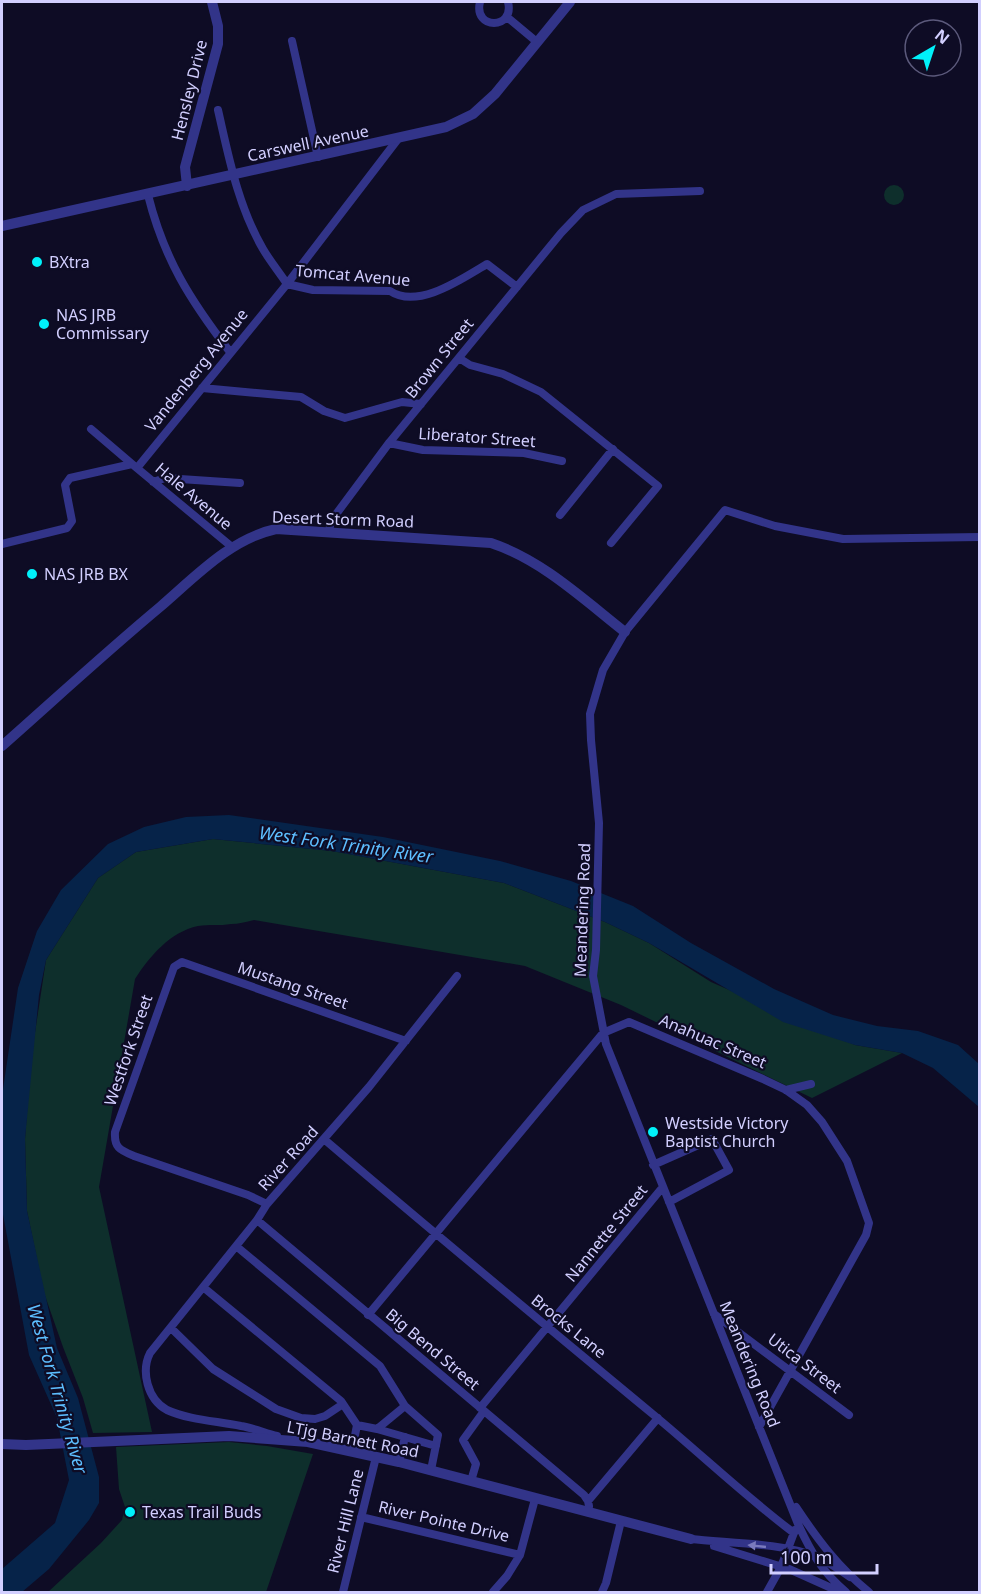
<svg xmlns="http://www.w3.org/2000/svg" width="981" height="1594" font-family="'Noto Sans',sans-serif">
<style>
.green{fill:#0e2f2c}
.water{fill:#062349}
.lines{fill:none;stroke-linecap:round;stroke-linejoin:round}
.minor{stroke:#323489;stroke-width:8}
.tertiary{stroke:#323489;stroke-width:10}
.oneway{fill:#7a7abe}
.poi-dot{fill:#00f1fa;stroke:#0e0c25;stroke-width:2}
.labels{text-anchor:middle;stroke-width:4.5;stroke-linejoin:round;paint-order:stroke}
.street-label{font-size:16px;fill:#d2cfff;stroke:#0e0c25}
.poi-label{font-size:16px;fill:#d2cfff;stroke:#0e0c25;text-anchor:start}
.water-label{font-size:18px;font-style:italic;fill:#5dbeff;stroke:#0e0c25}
</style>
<rect width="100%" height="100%" fill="#0e0c25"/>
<path class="green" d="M884 195a10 10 0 1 1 20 0a10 10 0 1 1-20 0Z
M213,839L332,851L504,883L605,922L649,943L711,982L855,1045L902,1053L812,1098L621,1005L525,966L254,920C246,922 238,924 231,924C220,926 209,924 198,926C170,932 150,956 135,979L99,1187L152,1432L93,1433L83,1398L63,1347L44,1293L27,1211L25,1139L31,1059L46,960L98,878L136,852Z
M229,1442L267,1446L313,1454L266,1592H48L101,1543L122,1520L125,1507L119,1489L116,1447Z"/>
<path class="water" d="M229,815L383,837L500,861L571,881L633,906L691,943L774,989L833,1015L877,1026L918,1031L958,1045L979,1064V1107L933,1068L902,1053L855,1045L783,1022L649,943L605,922L504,883L332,851L213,839L136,852L98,878L46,960L39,995L25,1139L27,1211L57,1348L78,1398L99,1477V1503L89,1520L49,1569L22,1592H2V1569L55,1523L69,1480L57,1418L29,1355L2,1209V1096L18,988L37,931L61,890L108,844L144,827L186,817Z"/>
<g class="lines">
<path class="minor" d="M480,2C473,30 515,30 508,2
M507,17L537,42
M292,41L318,157
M218,110C229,158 238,206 263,249C270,261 279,272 287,284L313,290L390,291C418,310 463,278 487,264L517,287
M148,195C164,259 190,300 230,352
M459,358L470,365L503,374L541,392L658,486L611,543
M202,388L301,397L324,411L345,418L402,402L421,404
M91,429L132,464
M389,443L423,450L524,453L562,461
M137,468L287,284L398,139
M153,482L165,478L240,483
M560,515L613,449
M329,531L331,521L389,443L561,233L583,210L616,194L700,191
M2,544L67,528L72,521L65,485L70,478L132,464L232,547
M786,1090L811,1084
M325,1140C434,1233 545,1325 655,1416C702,1455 746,1497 794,1533
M653,1165L712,1139L729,1170L669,1202
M267,1204L248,1195L134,1156C120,1150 114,1148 115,1132L174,967L182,962L406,1041
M257,1220L584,1495L588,1501
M236,1246L380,1366L405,1406L438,1435L431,1470
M203,1287L341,1401L357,1425L352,1451
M714,1314L849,1415
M368,1315L603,1033L629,1022L763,1079L786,1090L807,1105L822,1122L847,1161L869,1223L866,1235L759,1427
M171,1328L213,1369L276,1409L301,1418L315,1419L325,1416L343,1404
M480,1408L662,1188
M357,1425L377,1429L405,1406
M377,1429L436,1446
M277,1436C265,1433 253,1428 241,1426C217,1421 189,1420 167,1410C147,1399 141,1371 150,1353L257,1220L267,1204L369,1087L457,976
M399,1462L405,1437
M471,1481L476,1464L463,1440L484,1411
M589,1506L588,1501L658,1418
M796,1507C818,1540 838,1567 869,1592
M361,1517L520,1555
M691,1539C726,1543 783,1543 814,1556C827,1561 839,1569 850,1577
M714,1546L789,1569L840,1592
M343,1592L376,1457
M493,1592L507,1576L520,1555L535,1499
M602,1592L606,1583L621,1521
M767,1592L781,1567L795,1530
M846,1592C822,1572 811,1552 798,1524L606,1044L593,976L596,950L599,823L591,740L590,714L603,670L625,632L725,510L775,526L843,539L980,537"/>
<path class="tertiary" d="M187,186L185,167L218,44V26L212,2
M2,226L446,127L473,114L495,94L570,2
M2,746C54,700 106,652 160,607C195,577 230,539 276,529L491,543C542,560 583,599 625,632
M2,1444L26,1445L229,1436L308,1442L399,1462L691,1539"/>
</g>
<defs><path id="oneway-solid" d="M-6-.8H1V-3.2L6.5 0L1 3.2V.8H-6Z" transform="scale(1.5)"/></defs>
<use class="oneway" href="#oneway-solid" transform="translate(757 1546) rotate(-174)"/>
<g class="poi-dot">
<circle cx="37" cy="262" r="6"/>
<circle cx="44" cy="324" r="6"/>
<circle cx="32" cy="574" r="6"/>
<circle cx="653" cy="1132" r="6"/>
<circle cx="130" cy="1512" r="6"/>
</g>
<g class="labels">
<g class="street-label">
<text transform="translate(189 90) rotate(-76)" y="6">Hensley Drive</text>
<text transform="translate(308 143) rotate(-12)" y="6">Carswell Avenue</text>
<text transform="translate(353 275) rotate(5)" y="6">Tomcat Avenue</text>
<text transform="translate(439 358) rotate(-51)" y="6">Brown Street</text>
<text transform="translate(196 370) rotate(-51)" y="6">Vandenberg Avenue</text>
<text transform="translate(477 437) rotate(4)" y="6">Liberator Street</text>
<text transform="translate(194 496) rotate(40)" y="6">Hale Avenue</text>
<text transform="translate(343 519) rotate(2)" y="6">Desert Storm Road</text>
<text transform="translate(582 910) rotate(-88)" y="6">Meandering Road</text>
<text transform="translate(293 985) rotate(19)" y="6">Mustang Street</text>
<text transform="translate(713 1041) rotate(23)" y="6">Anahuac Street</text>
<text transform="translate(128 1050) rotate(-71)" y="6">Westfork Street</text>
<text transform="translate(288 1158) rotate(-48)" y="6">River Road</text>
<text transform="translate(606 1233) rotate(-51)" y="6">Nannette Street</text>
<text transform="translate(569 1326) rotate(39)" y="6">Brocks Lane</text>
<text transform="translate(433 1349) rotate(40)" y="6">Big Bend Street</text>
<text transform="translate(805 1363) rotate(37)" y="6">Utica Street</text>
<text transform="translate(750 1364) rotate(68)" y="6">Meandering Road</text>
<text transform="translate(353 1439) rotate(11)" y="6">LTjg Barnett Road</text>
<text transform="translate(345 1521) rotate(-76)" y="6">River Hill Lane</text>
<text transform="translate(444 1521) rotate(13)" y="6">River Pointe Drive</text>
</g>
<g class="poi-label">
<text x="49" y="268">BXtra</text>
<text x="56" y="321">NAS JRB<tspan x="56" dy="18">Commissary</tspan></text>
<text x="44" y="580">NAS JRB BX</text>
<text x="665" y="1129">Westside Victory<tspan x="665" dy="18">Baptist Church</tspan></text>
<text x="142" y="1518">Texas Trail Buds</text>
</g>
<g class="water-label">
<text transform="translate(346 845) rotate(8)" y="6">West Fork Trinity River</text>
<text transform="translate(57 1389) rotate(74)" y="6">West Fork Trinity River</text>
</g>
</g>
<rect width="981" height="1594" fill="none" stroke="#d2cfff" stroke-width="6"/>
<g transform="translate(933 48) rotate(39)"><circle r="28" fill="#0e0c25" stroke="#5c5a7c" stroke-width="1.5"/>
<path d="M0-4.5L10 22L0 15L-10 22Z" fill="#00f1fa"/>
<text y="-9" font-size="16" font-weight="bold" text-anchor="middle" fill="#d2cfff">N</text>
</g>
<path d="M771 1564v9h106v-9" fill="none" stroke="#d2cfff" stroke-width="3"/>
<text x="780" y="1564" font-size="18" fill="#d2cfff" stroke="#0e0c25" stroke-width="4.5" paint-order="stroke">100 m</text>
</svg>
